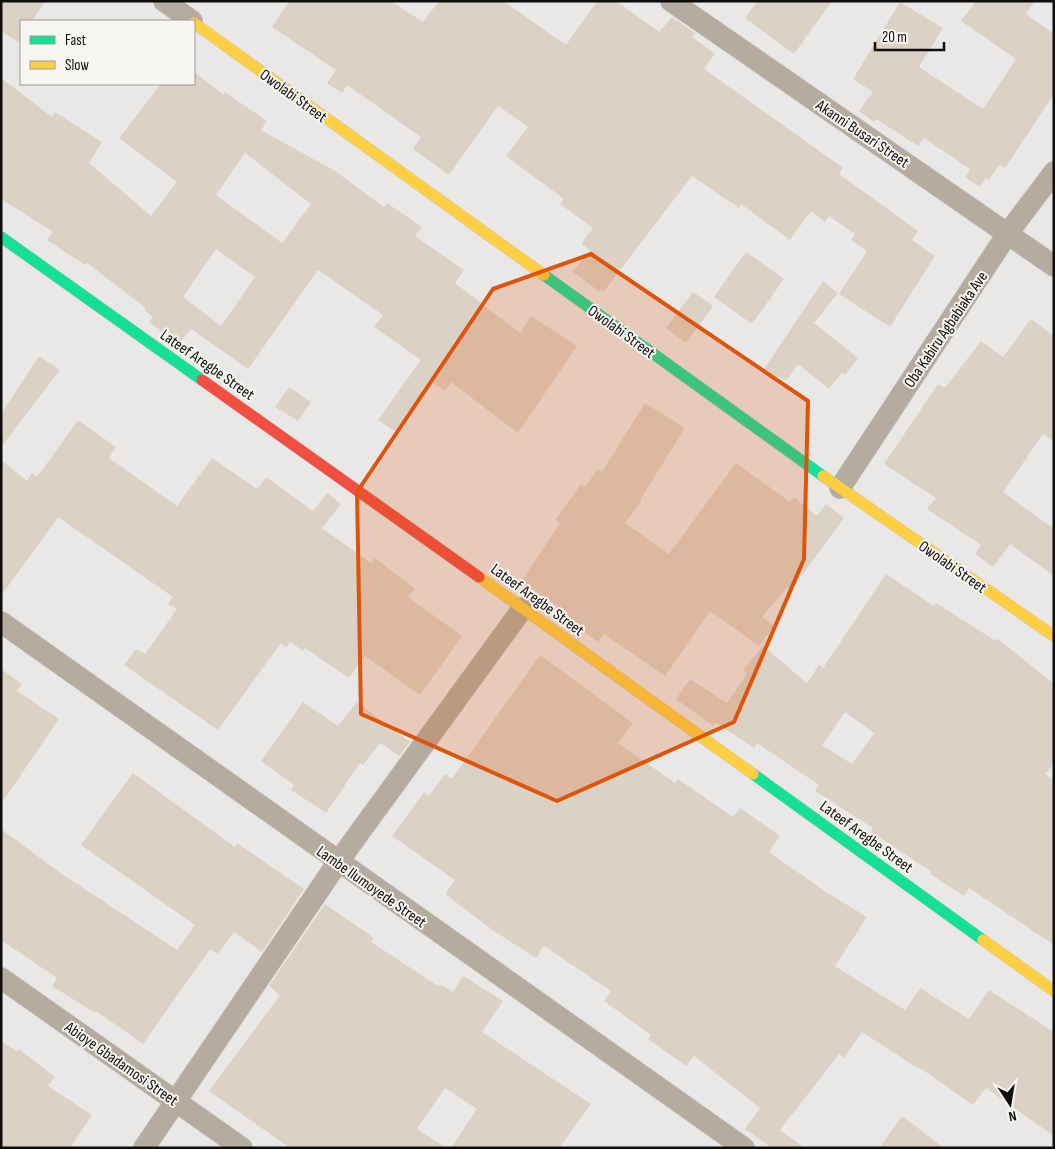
<svg xmlns="http://www.w3.org/2000/svg" width="1055" height="1149" font-family="'Sofia Sans Condensed',sans-serif">
<style>
.building{fill:#dcd1c5;fill-rule:evenodd}
.lines{fill:none;stroke-linecap:round;stroke-linejoin:round}
.street-casing{stroke:#c6c5c5;stroke-width:22}
.fast-casing{stroke:#c6c5c5;stroke-width:12}
.slow-casing{stroke:#c6c5c5;stroke-width:12}
.jam-casing{stroke:#c6c5c5;stroke-width:12}
.street{stroke:#b5ac9f;stroke-width:21}
.fast{stroke:#16e098;stroke-width:11}
.slow{stroke:#ffcf43;stroke-width:11}
.jam{stroke:#f24e42;stroke-width:11}
.marked{fill:#dd550c;fill-opacity:0.2;stroke:#dd550c;stroke-width:4;stroke-linejoin:round}
.labels{text-anchor:middle;stroke-width:4;stroke-linejoin:round;paint-order:stroke}
.street-label{font-size:16px;fill:#0e0d0c;stroke:#f8f6f3}
</style>
<rect width="100%" height="100%" fill="#eae8e7"/>
<path class="building" d="M1,1H45L32,21H21V44L1,31Z
M289,1H391L423,22L439,1H503L566,45L597,1H616L659,32L672,17L695,33L692,37L715,54L704,69L843,168L839,174L918,231L912,240L935,256L890,327L839,294L867,251L851,240L855,234L829,216L825,222L811,211L790,240L741,204L739,208L692,176L604,291L601,290L600,292L573,272L590,250L581,244L593,228L560,204L564,199L506,156L528,127L498,106L449,175L413,149L421,137L347,85L342,93L327,83L336,70L272,27Z
M757,1H832L794,54L745,18Z
M976,1H1035L1026,14L1054,34V94L1005,168L999,165L989,180L986,178L980,187L965,177L970,169L924,138L918,146L876,119L874,122L859,111L873,92L853,79L900,2L943,28L919,67L983,109L1016,59L961,21Z
M194,72L224,95L225,92L267,121L261,130L335,171L384,207L387,203L422,227L415,236L464,270L455,283L520,333L531,316L577,346L518,433L451,382L445,391L433,383L397,433L378,420L421,360L374,327L383,315L318,270L248,369L191,329L179,344L149,322L153,317L144,310L146,308L87,263L85,265L47,240L53,232L1,199V78L52,117L55,112L102,142L89,163L151,216L177,182L119,138L161,84H194ZM245,153L311,204L282,243L216,195ZM216,249L255,277L221,326L183,297Z
M746,252L784,279L752,324L714,297Z
M823,281L838,293L814,323L858,358L845,375L842,373L829,389L798,364L787,380L762,372Z
M693,292L713,306L686,343L666,328Z
M1031,319L1054,336V442L1043,434L1003,492L1054,529V576L1010,544L993,567L975,554L981,545L927,509L936,498L884,464L938,384L945,388L981,341L1003,357Z
M39,356L60,370L1,447V414Z
M289,387L311,402L298,421L275,407Z
M645,403L685,428L640,500L641,502L625,523L669,554L736,463L790,502L794,497L817,516L826,504L844,518L791,590L787,587L762,617L774,626L759,646L710,611L665,676L604,634L598,642L565,618L569,613L521,582L560,523L556,519L581,484L585,487L598,469L602,472Z
M78,420L116,447L109,458L177,506L212,458L257,489L266,477L313,511L327,493L341,504L322,528L371,563L375,558L415,589L408,597L462,636L420,695L365,656L349,678L305,648L303,651L290,642L286,647L281,643L218,730L124,665L136,649L145,654L177,609L168,604L173,597L58,517L1,596V460L27,481L32,473L37,477Z
M886,574L934,606L936,603L996,641L998,639L1054,684V763L1045,774L1054,780V945L969,888L964,896L930,874L932,872L871,832L873,828L815,791L819,785L757,743L754,748L715,722L713,726L676,699L690,679L727,703L747,674L743,670L763,646L807,683L819,665L823,668ZM845,712L874,733L852,764L822,745Z
M540,655L633,723L618,743L675,783L678,779L733,817L740,808L780,836L769,852L826,892L867,917L835,966L905,1010L920,988L969,1019L989,990L1054,1032V1136L986,1088L973,1105L920,1068L919,1069L862,1032L844,1058L839,1054L780,1130L805,1148H772L745,1129L760,1108L694,1056L686,1066L648,1039L651,1035L604,1001L611,991L544,946L536,958L494,931L445,894L455,880L392,836L424,792L429,796L445,774L452,779Z
M1,669L22,684L17,691L59,719L1,804Z
M303,702L338,726L357,702L410,742L399,756L380,743L363,765L360,763L326,813L291,790L294,785L261,761Z
M133,773L235,847L237,843L304,889L262,952L234,932L218,954L210,949L143,1044L96,1011L95,1013L52,986L57,978L1,940V829L59,872L177,950L195,925L81,845Z
M325,904L374,938L371,942L438,986L440,984L453,992L463,976L503,1001L482,1032L591,1104L559,1148H451L477,1109L445,1088L417,1129L446,1148H290L209,1091L280,995L269,986Z
M1,1041L17,1051L19,1049L55,1077L48,1086L92,1115L70,1148H1Z
M902,1116L944,1148H879Z"/>
<g class="lines">
<g class="street-casing">
<path id="street" d="M164,1L192,21
M671,1L1054,266
M840,488L1008,233L1054,172
M1,622L744,1148
M1,978L242,1148
M144,1148L338,862L523,608"/>
</g>
<g class="fast-casing">
<path id="fast" d="M1,237L202,380
M544,275L823,476
M753,774L983,940"/>
</g>
<g class="slow-casing">
<path id="slow" d="M194,23L544,275
M823,476L1054,636
M479,577L753,774
M983,940L1054,991"/>
</g>
<g class="jam-casing">
<path id="jam" d="M202,380L479,577"/>
</g>
<use href="#street" class="street"/>
<use href="#fast" class="fast"/>
<use href="#slow" class="slow"/>
<use href="#jam" class="jam"/>
</g>
<path class="marked" d="M591,254L808,401L804,559L734,722L557,801L361,714L357,492L493,289Z"/>
<g class="labels">
<g class="street-label">
<text transform="translate(294 95) rotate(36)" y="6">Owolabi Street</text>
<text transform="translate(863 133) rotate(34)" y="6">Akanni Busari Street</text>
<text transform="translate(945 329) rotate(-56)" y="6">Oba Kabiru Agbabiaka Ave</text>
<text transform="translate(622 331) rotate(36)" y="6">Owolabi Street</text>
<text transform="translate(208 364) rotate(35)" y="6">Lateef Aregbe Street</text>
<text transform="translate(953 566) rotate(35)" y="6">Owolabi Street</text>
<text transform="translate(538 599) rotate(36)" y="6">Lateef Aregbe Street</text>
<text transform="translate(867 836) rotate(36)" y="6">Lateef Aregbe Street</text>
<text transform="translate(372 886) rotate(35)" y="6">Lambe Ilumoyede Street</text>
<text transform="translate(122 1063) rotate(35)" y="6">Abioye Gbadamosi Street</text>
</g>
</g>
<rect width="1055" height="1149" fill="none" stroke="#0e0d0c" stroke-width="5"/>
<rect x="20" y="20" width="175" height="65" fill="#f8f6f3" stroke="#9a9997"/>
<rect x="30" y="36" width="25" height="8" fill="#16e098" stroke="#9a9997"/>
<text x="65" y="45" font-size="15" fill="#0e0d0c">Fast</text>
<rect x="30" y="61" width="25" height="8" fill="#ffcf43" stroke="#9a9997"/>
<text x="65" y="70" font-size="15" fill="#0e0d0c">Slow</text>
<g transform="translate(1010 1104) rotate(168)" stroke="#f8f6f3" stroke-width="4" paint-order="stroke">
<path d="M0-4L9 19L0 12L-9 19Z" fill="#0e0d0c"/>
<text y="-8" font-size="14" font-weight="bold" text-anchor="middle" fill="#0e0d0c">N</text>
</g>
<path d="M875 42v8h69v-8" fill="none" stroke="#0e0d0c" stroke-width="2.5"/>
<text x="882" y="42" font-size="15" fill="#0e0d0c" stroke="#f8f6f3" stroke-width="4" paint-order="stroke">20 m</text>
</svg>
